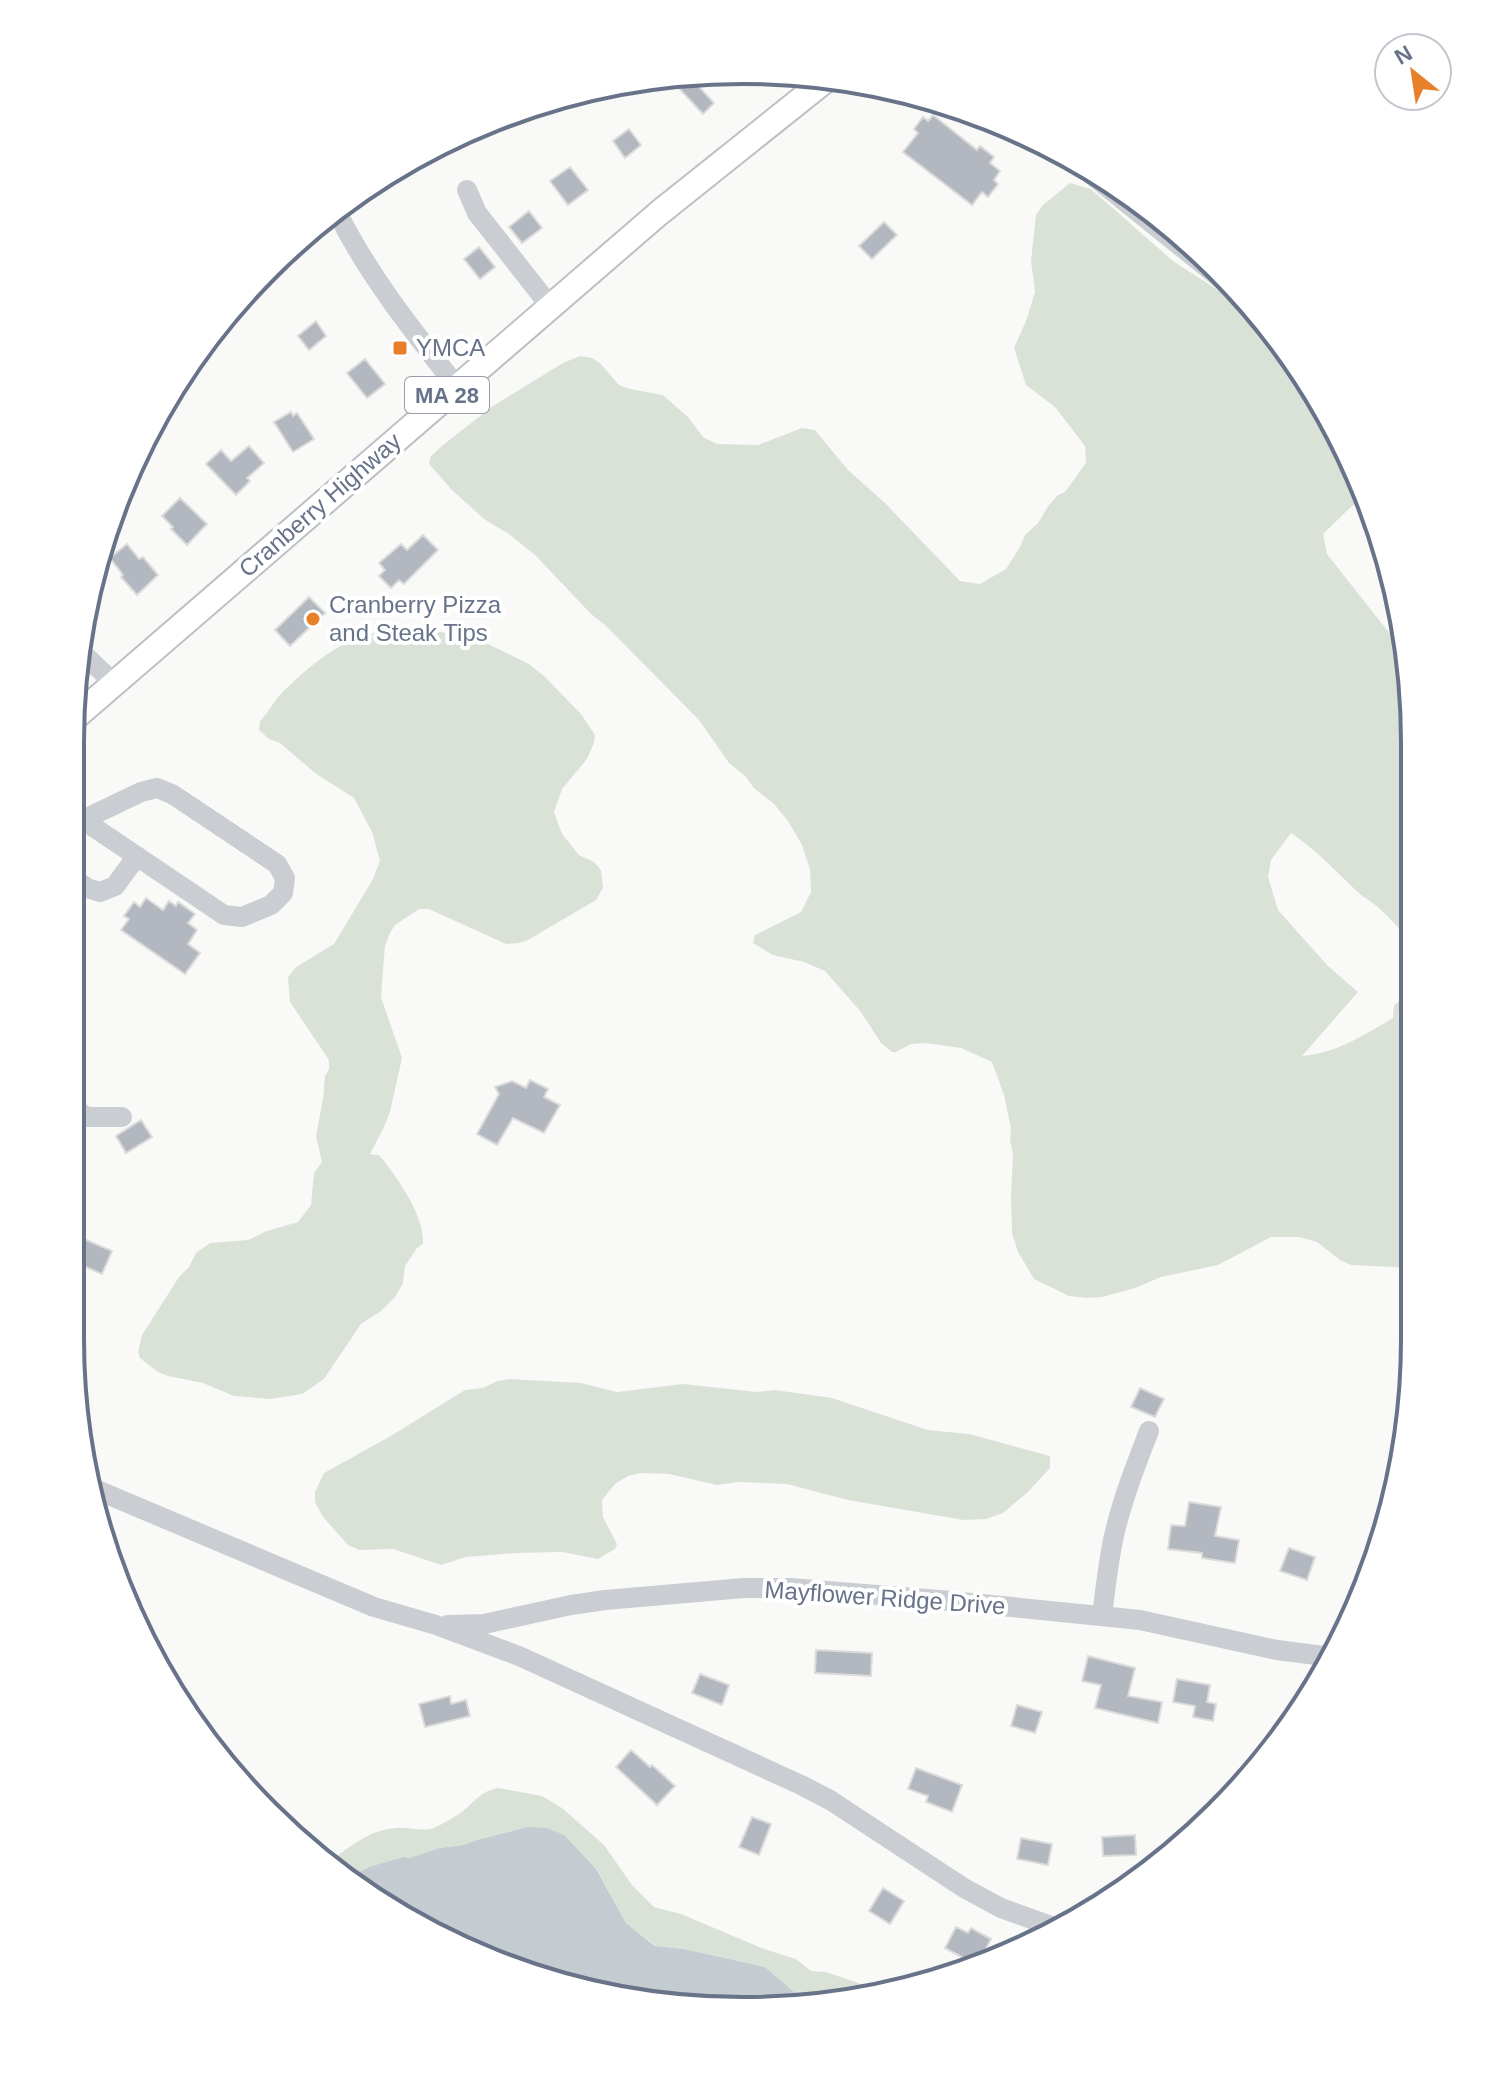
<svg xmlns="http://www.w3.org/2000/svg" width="1485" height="2081" font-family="Arial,sans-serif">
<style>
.green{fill:#dae2d8}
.water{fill:#c4cbd1}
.building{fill:#b2b7c0;stroke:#dbdcda;stroke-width:2}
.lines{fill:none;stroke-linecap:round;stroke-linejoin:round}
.major-casing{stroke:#bdbfc4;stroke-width:28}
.minor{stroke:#cacdd1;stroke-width:20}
.major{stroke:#fff;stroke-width:24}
.poi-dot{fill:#e88029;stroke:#fff;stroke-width:3}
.labels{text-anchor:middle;stroke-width:8;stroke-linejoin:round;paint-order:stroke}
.shield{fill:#fff;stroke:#959dac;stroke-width:2}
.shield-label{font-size:22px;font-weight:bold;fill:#687389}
.poi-label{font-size:24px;fill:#687389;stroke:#fff;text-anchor:start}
.street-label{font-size:24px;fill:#687389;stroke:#fff}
.rim{fill:none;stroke:#687389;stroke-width:4}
</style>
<rect width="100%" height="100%" fill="#f9faf8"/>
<path class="green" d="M1070,183L1091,189L1173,261L1221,292L1246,319L1278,344L1346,445L1362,500L1352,506L1323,534L1327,554L1409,658L1411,942C1401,931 1392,920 1381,910C1375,904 1368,900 1361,895C1338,874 1317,850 1291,833L1271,860L1268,877L1278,910L1328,966L1358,992L1302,1056C1337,1053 1364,1035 1393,1018L1394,1005L1411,993L1413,1268L1351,1265L1340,1260L1317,1242L1299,1237H1271L1218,1265L1161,1277L1135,1288L1102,1297L1086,1298L1069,1296L1034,1279L1018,1252L1012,1233L1011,1197L1013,1154L1010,1140L1011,1129L1004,1095L992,1062L961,1048L926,1043L911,1044L896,1052H892L881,1043L861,1012L825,971L804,962L773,955L753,943L755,935L801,912L811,892L810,869L802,845L788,821L774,804L754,788L745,776L729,763L699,720L605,625L591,614L536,556L509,534L484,519L452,490L429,464L431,456L443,445L493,406L563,363L580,356L592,358L600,363L619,385L630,389L663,395L688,417L703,437L717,444L758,445L802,428L815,430L848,470L885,503L960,581L980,584L1006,569L1020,547L1025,535L1038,523L1049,505L1058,495L1065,492L1086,463L1085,446L1055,407L1026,385L1014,348L1026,321L1035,292L1031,261L1036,215L1043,205Z
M417,627L480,640L529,664L544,676L581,714L595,735L594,743L587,759L562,789L554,812L562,834L579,855L594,862L601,870L603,888L596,900L528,940L519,943L506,944L429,909H419L395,925L390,933L385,946L381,997L402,1058L390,1112L384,1127L370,1154L379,1155C396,1176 425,1215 423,1244L417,1248L405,1266L403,1283L395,1297L381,1311L361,1324L324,1379L302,1394L270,1399L234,1396L203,1383L168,1376L158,1372L146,1363L140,1358L138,1352L142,1335L179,1277L189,1267L196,1253L210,1243L248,1240L267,1231L298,1222L311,1205L314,1173L322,1162L316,1136L323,1099L325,1076L329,1069V1060L290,1002L288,977L296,967L334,944L373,879L380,861L372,832L354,798L315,773L280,743L269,739L259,730L260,721C268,713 272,704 279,696C304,670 338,641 373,633C387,629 403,629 417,627Z
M509,1379L581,1383L617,1392L683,1384L757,1392L775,1390L832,1398L928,1430L969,1434L1050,1456V1468L1028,1492L1003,1513L986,1519L964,1520L888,1507L848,1500L787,1484L738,1482L717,1485L669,1474L640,1473L628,1476L615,1484L602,1500L603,1517L617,1544L615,1549L598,1559L562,1552L516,1553L466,1557L441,1565L393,1549L359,1550L348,1545L323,1517L315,1502V1492L324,1473L389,1437L465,1390L483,1388L497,1381Z
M498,1788L542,1796L562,1808L604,1845L632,1885L654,1907L681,1914L764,1949L796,1959L811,1971L826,1972L861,1984L881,1996L873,1998L809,2000L793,1991L765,1967L684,1949L656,1946L626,1923L597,1869L528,1827L477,1840L463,1845L440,1848L409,1858L369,1867L351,1876L329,1863C348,1847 371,1829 396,1828C409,1827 422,1832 434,1828C443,1824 454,1817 462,1812C474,1802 481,1791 498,1788Z"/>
<path class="water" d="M528,1827L547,1828L564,1835L597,1870L626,1923L655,1946L684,1949L765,1967L793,1991L809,2000L655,2005L485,1960L351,1876L369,1867L404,1857L409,1858L440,1848L463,1845L477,1840Z"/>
<path class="building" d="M688,75L714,103L703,114L675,84Z
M933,115L977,150L980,146L994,157L990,163L1000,171L994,180L998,184L988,197L982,192L972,205L903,152L918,133L914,129L923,117L928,121Z
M629,129L641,145L625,158L613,141Z
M570,167L588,190L568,205L550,181Z
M529,211L542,228L522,243L509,227Z
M884,222L897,235L872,259L859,246Z
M479,247L495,267L480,279L464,259Z
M316,321L326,336L309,350L298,336Z
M365,359L385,384L367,398L347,373Z
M291,412L293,416L297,413L314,439L293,452L274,422Z
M249,446L264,463L247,478L250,481L236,495L206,464L221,450L231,461Z
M180,498L207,524L187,545L171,529L173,527L162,516Z
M423,535L438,550L404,584L399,580L391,588L379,576L385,570L379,563L401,544L407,550Z
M127,544L139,559L143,557L158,575L137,595L121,577L123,575L110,558Z
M309,597L325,613L290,646L275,630Z
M146,898L163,910L169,901L176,906L178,902L195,914L188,923L197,930L188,944L200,953L185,974L121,930L129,919L124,916L134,902L140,907Z
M530,1080L548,1089L544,1097L560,1105L544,1133L513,1118L497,1145L477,1134L499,1094L495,1087L512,1081L526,1088Z
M141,1120L152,1137L126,1153L116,1136Z
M70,1233L112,1251L102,1274L70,1260Z
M1140,1388L1164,1399L1155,1417L1131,1407Z
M1189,1502L1221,1507L1215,1536L1239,1540L1235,1563L1202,1558V1553L1168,1549L1171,1525L1185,1526Z
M1289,1548L1315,1557L1307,1580L1280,1571Z
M816,1650L872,1653L871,1676L815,1673Z
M1088,1656L1135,1668L1128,1696L1162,1702L1158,1723L1095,1708L1101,1685L1082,1681Z
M700,1674L729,1685L722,1705L692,1693Z
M1177,1679L1210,1685L1207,1702L1216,1704L1213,1721L1193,1717L1195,1706L1173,1702Z
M450,1696L451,1704L466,1700L470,1716L425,1727L419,1704Z
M1017,1705L1042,1712L1035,1733L1011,1726Z
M631,1750L650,1767L652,1765L675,1786L657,1805L616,1767Z
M916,1768L962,1785L952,1812L926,1802L928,1796L908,1789Z
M752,1817L771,1824L759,1855L739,1847Z
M1135,1835L1136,1855L1103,1856L1102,1837Z
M1021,1838L1052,1844L1048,1865L1017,1859Z
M883,1888L904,1901L890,1924L869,1911Z
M956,1927L968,1933L971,1928L991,1939L979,1962L975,1964L945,1948Z"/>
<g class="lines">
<g class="major-casing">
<path id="major" d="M72,720L659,213L828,78"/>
</g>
<path class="minor" d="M1072,159L1251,303
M467,190L477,213L550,306
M336,210C368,275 413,331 457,387
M79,650L114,683
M70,826L141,792L157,788L172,794L277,864L285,878L283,893L271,905L242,917L224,915L83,820
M70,876L87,888L100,892L115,886L137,856
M70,1104L86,1117H122
M90,1487L374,1607L436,1625L519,1656L801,1785L830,1800L964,1888L1001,1908L1059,1929
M1102,1616C1105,1591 1108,1565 1113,1540C1121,1503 1135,1467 1149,1431
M448,1625L484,1624L571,1605L605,1600L744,1588H790L952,1601L1140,1620L1277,1650L1332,1657"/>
<use href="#major" class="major"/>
</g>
<g class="poi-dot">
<rect x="392" y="340" width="16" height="16" rx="4"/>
<circle cx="313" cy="619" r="8"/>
</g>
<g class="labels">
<rect class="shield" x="405" y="377" width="84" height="36" rx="6"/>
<g class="shield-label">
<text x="447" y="403">MA 28</text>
</g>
<g class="poi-label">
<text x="416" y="356">YMCA</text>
<text x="329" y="613">Cranberry Pizza<tspan x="329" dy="28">and Steak Tips</tspan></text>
</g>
<g class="street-label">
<text transform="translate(320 505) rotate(-41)" y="8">Cranberry Highway</text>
<text transform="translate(885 1598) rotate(4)" y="8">Mayflower Ridge Drive</text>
</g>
</g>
<path d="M0 0H1485V2081H0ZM742 84H743A658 658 0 0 1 1401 742V1339A658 658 0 0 1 743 1997H742A658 658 0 0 1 84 1339V742A658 658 0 0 1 742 84Z" fill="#fff" fill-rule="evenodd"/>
<path class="rim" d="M742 84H743A658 658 0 0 1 1401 742V1339A658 658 0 0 1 743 1997H742A658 658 0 0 1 84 1339V742A658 658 0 0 1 742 84Z"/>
<g transform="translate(1413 72) rotate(330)"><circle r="38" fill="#ffffff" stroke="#c3c7d0" stroke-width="2"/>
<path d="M0-6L14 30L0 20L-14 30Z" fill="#e88029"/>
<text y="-12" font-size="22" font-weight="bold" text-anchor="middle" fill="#687389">N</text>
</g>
</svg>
